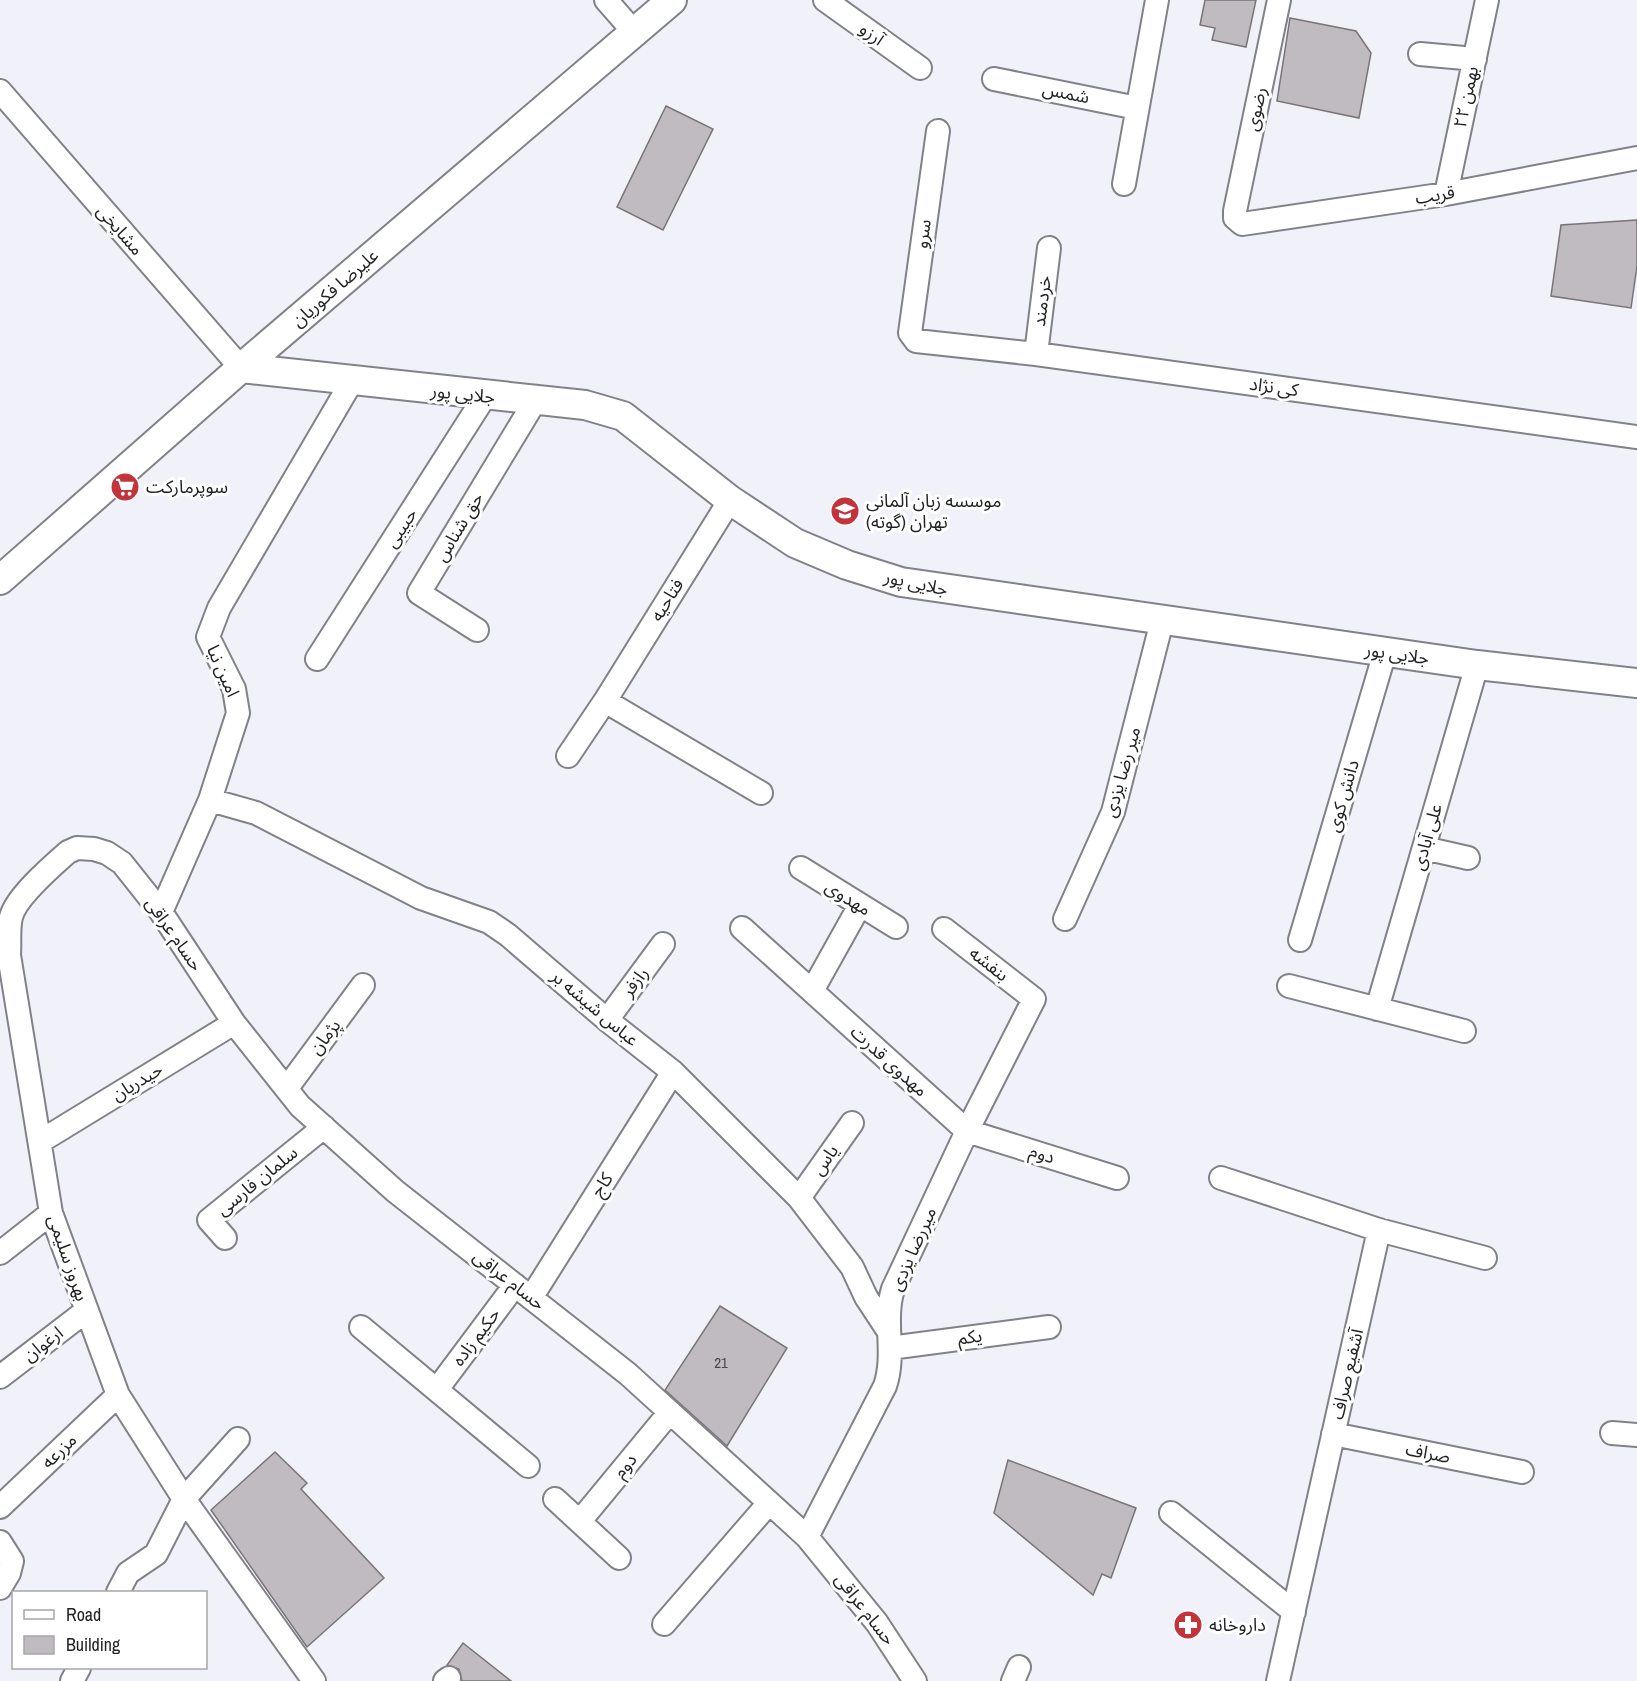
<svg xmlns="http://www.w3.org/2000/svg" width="1637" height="1681" font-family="'Archivo Narrow','Noto Sans Arabic',sans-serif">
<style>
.building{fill:#c0bbc0;stroke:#797479;stroke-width:1.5}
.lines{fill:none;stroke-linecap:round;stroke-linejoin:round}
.minor-casing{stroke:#818288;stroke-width:26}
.tertiary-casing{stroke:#818288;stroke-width:32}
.minor{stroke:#fff;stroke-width:22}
.tertiary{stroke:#fff;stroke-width:28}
.labels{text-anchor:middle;stroke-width:6;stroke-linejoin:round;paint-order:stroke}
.number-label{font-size:15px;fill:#49484b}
.street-label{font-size:18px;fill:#212224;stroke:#fff}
.poi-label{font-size:18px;fill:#212224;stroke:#fff;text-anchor:start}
</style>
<rect width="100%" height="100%" fill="#f1f2f9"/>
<path class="building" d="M1205,0H1256L1246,47L1212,40L1215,28L1200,25Z
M1290,18L1356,31L1371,53L1359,118L1277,101Z
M666,106L713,129L663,230L617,207Z
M1637,220V266L1631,308L1551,296L1561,225Z
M720,1306L787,1348L727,1446L665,1390Z
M275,1452L307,1483L301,1489L384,1578L307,1647L211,1510Z
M1008,1460L1136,1508L1111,1578L1102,1574L1093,1595L994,1513Z
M463,1643L511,1681H462L459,1669L447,1665Z"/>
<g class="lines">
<g class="minor-casing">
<path id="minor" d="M606,0L634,32
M825,0L920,68
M1279,0L1235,211V218L1242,224L1446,194L1637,158
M1420,54L1475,59
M994,79L1137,108
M0,91L241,368
M938,131L910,333L916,341L1036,354L1637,437
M1124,184L1157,0
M1446,194L1487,0
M1036,354L1049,248
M477,630L419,593L535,401
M317,659L485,396
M605,701L730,500
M568,756L605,701L761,793
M210,800L256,813L421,898L489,922L508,935L607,1020L673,1072L799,1198L852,1267L866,1297L889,1332
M1424,848L1468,858
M801,868L896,927
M161,912L210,800L238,713L234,689L208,637L219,608L352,381
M1065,919L1113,812L1162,621
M742,928L967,1131L1117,1178
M1300,940L1385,652
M1289,986L1464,1031
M812,991L860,905
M1377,1009L1477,665
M607,1020L663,944
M287,1088L363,985
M41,1141L234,1023
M1221,1178L1379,1230L1485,1258
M799,1198L852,1123
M225,1238L209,1220L324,1127
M0,1253L51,1213
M531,1298L673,1072
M361,1327L528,1466
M890,1348L1049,1327
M0,1377L86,1311
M438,1388L515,1285
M1612,1433L1637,1435
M1333,1434L1522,1472
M555,1499L619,1558
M0,1507L118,1395
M1171,1513L1294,1612
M580,1521L670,1412
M807,1537L885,1386C896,1354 883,1321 893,1289L967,1131L1034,999L944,929
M0,1542L12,1561L9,1573L0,1588
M118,1592L128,1573L156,1554L184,1499L238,1439
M664,1624L769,1503
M72,1681L79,1668
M314,1681L184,1499L118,1395L51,1213L9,955C10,943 8,929 11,917C16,897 52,866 68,852L77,848L94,849L107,853L122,863L161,912L234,1023L300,1106L395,1191L628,1374L807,1537L877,1623L915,1681
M445,1681L449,1678
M1013,1681L1019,1667
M1278,1681L1379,1230"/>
</g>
<g class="tertiary-casing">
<path id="tertiary" d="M241,368L585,405L623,416L730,500L795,543L847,565L901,582L1477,665L1637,683
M0,580L241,368L672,0"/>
</g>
<use href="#minor" class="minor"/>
<use href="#tertiary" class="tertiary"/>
</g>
<defs>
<g id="supermarket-disc" transform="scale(1.5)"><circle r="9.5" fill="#c3333c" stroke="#fff"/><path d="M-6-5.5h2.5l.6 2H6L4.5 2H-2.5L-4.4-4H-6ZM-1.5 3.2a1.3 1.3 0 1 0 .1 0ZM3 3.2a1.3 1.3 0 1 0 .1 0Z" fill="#fff"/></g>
<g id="school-disc" transform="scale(1.5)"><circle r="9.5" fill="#c3333c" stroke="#fff"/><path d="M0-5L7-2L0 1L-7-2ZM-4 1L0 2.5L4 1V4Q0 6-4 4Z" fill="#fff"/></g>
<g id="pharmacy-disc" transform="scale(1.5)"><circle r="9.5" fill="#c3333c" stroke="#fff"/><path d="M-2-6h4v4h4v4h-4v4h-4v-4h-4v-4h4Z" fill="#fff"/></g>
</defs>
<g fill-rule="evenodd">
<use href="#supermarket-disc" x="125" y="487"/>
<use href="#school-disc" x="845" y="511"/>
<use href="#pharmacy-disc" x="1188" y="1625"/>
</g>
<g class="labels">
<g class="number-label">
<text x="721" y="1368">21</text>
</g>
<g class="street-label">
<text transform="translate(872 34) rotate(36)" y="6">آرزو</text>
<text transform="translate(1066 93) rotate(11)" y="6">شمس</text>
<text transform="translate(1466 97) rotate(-78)" y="6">۲۲ بهمن</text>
<text transform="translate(1256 109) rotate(-78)" y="6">رضوی</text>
<text transform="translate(1435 195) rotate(-9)" y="6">قریب</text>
<text transform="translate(120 230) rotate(49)" y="6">مشایخی</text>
<text transform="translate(923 234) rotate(-82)" y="6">سرو</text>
<text transform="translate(335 288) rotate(-41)" y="6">علیرضا فکوریان</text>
<text transform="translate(1042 301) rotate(-83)" y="6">خردمند</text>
<text transform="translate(1274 387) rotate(8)" y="6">کی نژاد</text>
<text transform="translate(463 394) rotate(6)" y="6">جلایی پور</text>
<text transform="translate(459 527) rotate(-59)" y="6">حق شناس</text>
<text transform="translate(401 528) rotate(-57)" y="6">حبیبی</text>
<text transform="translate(916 583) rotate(12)" y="6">جلایی پور</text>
<text transform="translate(667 600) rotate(-58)" y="6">فتاحیه</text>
<text transform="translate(1397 654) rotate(8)" y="6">جلایی پور</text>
<text transform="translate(223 671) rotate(66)" y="6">امین نیا</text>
<text transform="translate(1122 772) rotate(-74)" y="6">میر رضا یزدی</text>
<text transform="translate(1343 796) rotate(-74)" y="6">دانش کوی</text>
<text transform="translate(1427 837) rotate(-74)" y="6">علی آبادی</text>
<text transform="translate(848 898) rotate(32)" y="6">مهدوی</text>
<text transform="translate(174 934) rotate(55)" y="6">حسام عراقی</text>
<text transform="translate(989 964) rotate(38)" y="6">بنفشه</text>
<text transform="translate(635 982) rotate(-53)" y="6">رازفر</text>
<text transform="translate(595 1008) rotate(40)" y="6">عباس شیشه بر</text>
<text transform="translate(325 1037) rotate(-53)" y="6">پژمان</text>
<text transform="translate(889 1061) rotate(42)" y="6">مهدوی قدرت</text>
<text transform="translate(137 1082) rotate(-31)" y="6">حیدریان</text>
<text transform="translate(1042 1154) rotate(18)" y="6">دوم</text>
<text transform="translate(825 1160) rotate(-55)" y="6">یاس</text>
<text transform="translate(257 1181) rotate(-39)" y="6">سلمان فارسی</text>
<text transform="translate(602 1185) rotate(-58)" y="6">کاج</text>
<text transform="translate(913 1249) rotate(-66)" y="6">میررضا یزدی</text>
<text transform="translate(68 1258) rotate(71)" y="6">بهروز سلیمی</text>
<text transform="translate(509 1280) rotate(38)" y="6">حسام عراقی</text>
<text transform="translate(476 1337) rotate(-53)" y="6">حکیم زاده</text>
<text transform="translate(970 1337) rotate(-7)" y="6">یکم</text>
<text transform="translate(43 1344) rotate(-38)" y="6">ارغوان</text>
<text transform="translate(1347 1374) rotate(-77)" y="6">آشفیع صراف</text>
<text transform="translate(59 1451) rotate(-44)" y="6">مزرعه</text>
<text transform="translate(1428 1453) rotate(11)" y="6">صراف</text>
<text transform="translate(625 1466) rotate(-51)" y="6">دوم</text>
<text transform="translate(865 1609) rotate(52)" y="6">حسام عراقی</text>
</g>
<g class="poi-label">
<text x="146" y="493">سوپرمارکت</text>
<text x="866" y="507">موسسه زبان آلمانی<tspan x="866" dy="21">تهران (گوته)</tspan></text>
<text x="1209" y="1631">داروخانه</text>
</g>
</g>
<rect x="12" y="1591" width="195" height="78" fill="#ffffff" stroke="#a6a7a7" stroke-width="1.5"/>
<rect x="24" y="1610" width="30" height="9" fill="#ffffff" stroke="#a6a7a7" stroke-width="1.5"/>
<text x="66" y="1621" font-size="18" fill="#212224">Road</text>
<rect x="24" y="1636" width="30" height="18" fill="#c0bbc0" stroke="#a6a7a7" stroke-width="1.5"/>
<text x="66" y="1651" font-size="18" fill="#212224">Building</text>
</svg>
